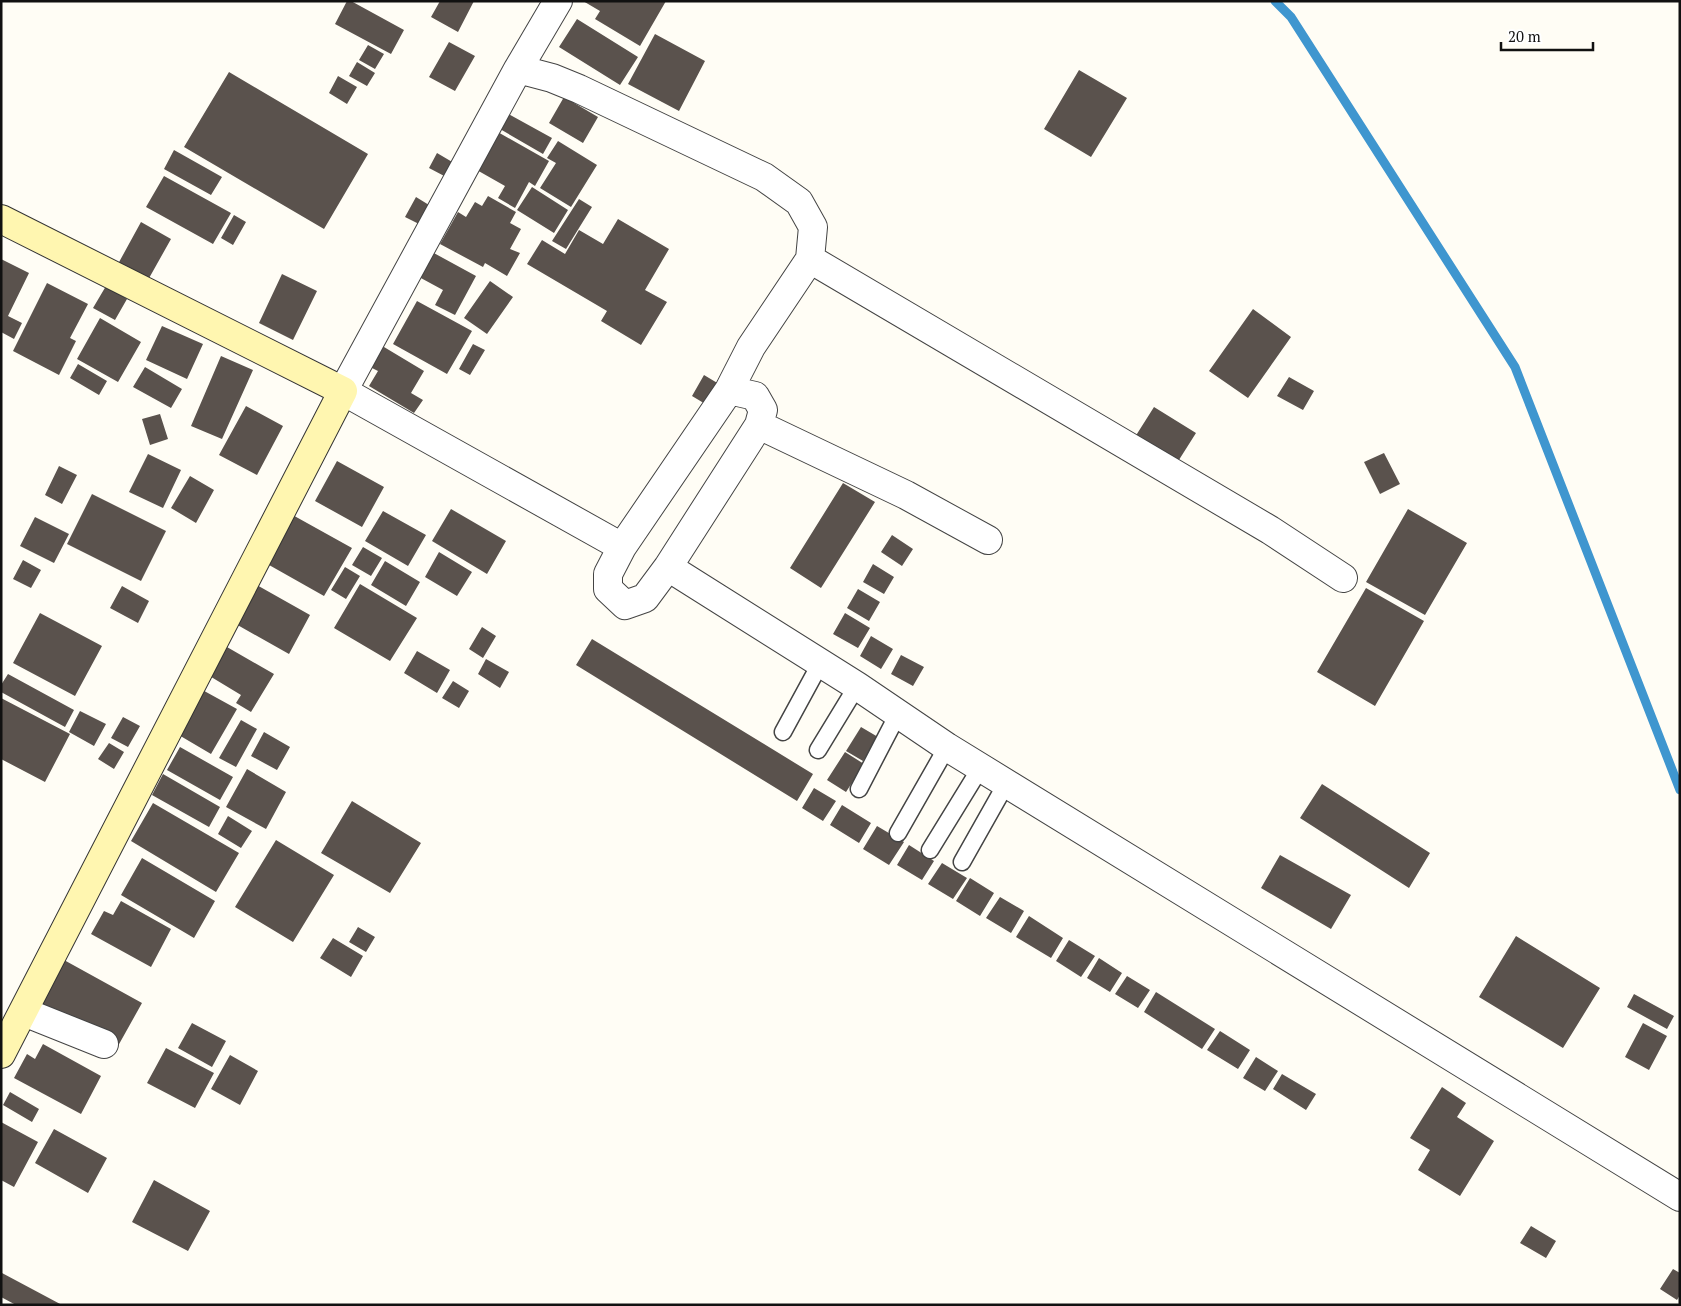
<svg xmlns="http://www.w3.org/2000/svg" width="1681" height="1306" font-family="'PT Serif',serif">
<style>
.lines{fill:none;stroke-linecap:round;stroke-linejoin:round}
.stream{stroke:#3f96cf;stroke-width:9}
.building{fill:#5a524d}
.lane-casing{stroke:#444;stroke-width:19}
.street-casing{stroke:#444;stroke-width:30}
.secondary-casing{stroke:#333;stroke-width:30}
.lane{stroke:#fff;stroke-width:16}
.street{stroke:#fff;stroke-width:28}
.secondary{stroke:#fff6b0;stroke-width:28}
</style>
<rect width="100%" height="100%" fill="#fffdf5"/>
<g class="lines">
<path class="stream" d="M1275,1L1291,17L1515,367L1680,790"/>
</g>
<path class="building" d="M347,1H351L404,30L391,54L335,24Z
M440,1H474L458,32L431,17Z
M583,1H666L640,46L595,19L600,11Z
M577,19L638,57L620,85L559,47Z
M655,34L705,61L679,111L628,84Z
M449,42L475,56L455,91L429,77Z
M368,45L384,54L375,69L359,60Z
M357,62L375,73L367,86L349,76Z
M1079,70L1127,98L1091,157L1044,129Z
M229,72L368,154L324,229L184,147Z
M338,76L357,87L347,104L329,93Z
M564,97L598,117L583,143L549,123Z
M501,110L552,138L543,154L493,125Z
M489,127L549,161L535,186L529,182L515,208L498,198L505,186L468,165Z
M558,141L597,165L571,207L540,188L556,163L547,158Z
M174,150L222,177L211,195L164,169Z
M437,153L459,166L448,178L429,168Z
M164,176L231,213L213,244L146,207Z
M532,187L568,210L554,233L517,210Z
M488,196L516,212L510,223L521,229L510,249L520,253L507,276L485,263L483,267L440,244L458,212L466,217L475,202L482,206Z
M416,197L429,205L419,224L405,217Z
M579,199L592,207L566,249L552,241Z
M234,215L246,222L233,245L221,238Z
M618,219L669,249L645,290L667,302L641,345L601,321L607,311L527,264L542,240L565,254L579,230L603,244Z
M141,222L171,239L148,280L118,264Z
M432,252L476,276L455,315L435,305L443,290L419,277Z
M1,259L29,273L8,316L22,323L14,339L1,332Z
M282,274L317,291L293,340L259,323Z
M490,281L513,297L487,334L464,318Z
M47,283L88,304L70,338L76,341L59,375L13,351Z
M106,286L127,299L115,320L93,308Z
M417,301L472,331L447,374L393,344Z
M1253,309L1291,337L1248,398L1209,371Z
M100,318L141,342L118,382L77,359Z
M162,326L203,344L187,379L146,360Z
M379,344L424,371L411,393L423,400L414,413L369,386L378,371L366,365Z
M473,344L485,350L470,375L459,369Z
M221,356L253,370L222,439L191,426Z
M78,364L107,381L99,395L70,378Z
M145,367L182,389L171,408L133,387Z
M704,375L719,384L707,405L692,396Z
M1289,377L1314,391L1303,410L1277,396Z
M246,406L283,426L257,475L219,455Z
M1154,407L1196,433L1177,463L1135,437Z
M160,414L168,439L150,445L142,419Z
M1384,453L1400,484L1380,494L1364,462Z
M148,454L181,470L163,508L129,492Z
M337,461L384,487L362,527L315,501Z
M59,466L77,475L62,504L45,495Z
M190,476L214,490L196,523L171,508Z
M843,483L875,502L821,588L790,568Z
M92,494L166,531L141,581L67,544Z
M451,509L506,541L487,574L432,541Z
M1408,509L1467,543L1425,615L1366,582Z
M383,511L426,535L408,566L365,541Z
M289,513L352,548L324,596L262,561Z
M35,517L69,534L54,563L20,546Z
M892,535L913,549L902,566L881,552Z
M363,547L382,558L371,576L352,565Z
M439,552L472,572L457,596L425,577Z
M23,560L41,570L31,588L13,579Z
M385,561L420,582L406,606L371,585Z
M873,564L894,577L884,594L863,582Z
M345,567L360,576L346,599L331,590Z
M255,584L310,615L289,654L234,623Z
M360,584L417,618L390,661L334,628Z
M122,586L149,601L138,623L110,608Z
M1366,588L1424,621L1375,706L1317,672Z
M858,589L880,602L869,621L847,608Z
M40,613L102,646L75,696L13,663Z
M845,613L870,628L858,648L833,634Z
M482,627L496,636L483,658L469,649Z
M871,636L893,649L881,669L860,656Z
M592,639L813,774L797,801L576,665Z
M220,643L274,674L251,712L236,703L241,695L203,672Z
M417,651L450,670L437,693L404,673Z
M901,655L924,667L913,686L891,674Z
M486,659L509,672L500,688L478,674Z
M8,674L74,710L65,727L1,692V685Z
M453,681L469,691L459,708L442,698Z
M197,687L237,709L211,754L172,731Z
M1,698L70,734L45,782L1,759Z
M80,711L106,724L94,746L69,732Z
M123,717L140,726L128,747L111,738Z
M241,720L257,729L236,767L219,758Z
M861,727L878,737L863,761L846,751Z
M264,732L290,747L277,770L251,756Z
M109,743L124,752L114,769L98,759Z
M180,747L233,777L220,800L167,770Z
M845,752L864,764L846,792L827,780Z
M247,769L286,792L266,829L226,807Z
M163,774L220,807L209,827L152,795Z
M1322,784L1430,853L1409,888L1300,818Z
M814,788L836,801L823,821L802,808Z
M352,801L421,843L390,893L321,853Z
M153,803L239,853L216,892L131,841Z
M842,805L871,823L859,843L830,825Z
M228,816L252,831L241,848L218,834Z
M877,826L904,842L889,865L863,849Z
M276,840L334,875L293,942L235,907Z
M909,845L934,861L922,880L897,865Z
M1280,855L1351,895L1331,929L1261,888Z
M142,858L215,901L194,938L121,895Z
M942,863L967,878L953,899L928,884Z
M970,878L994,893L980,916L956,901Z
M1000,897L1024,911L1011,933L986,918Z
M121,901L171,929L151,967L91,934L104,911L113,915Z
M1029,916L1063,938L1051,958L1016,937Z
M358,927L375,937L366,952L349,942Z
M1516,936L1600,988L1563,1048L1479,997Z
M333,938L363,956L351,977L320,958Z
M1069,940L1095,956L1081,977L1056,961Z
M1099,958L1122,973L1110,992L1087,978Z
M64,960L142,1003L118,1046L40,1004Z
M1127,976L1150,990L1138,1008L1115,994Z
M1156,992L1215,1029L1202,1049L1144,1012Z
M1634,994L1674,1016L1667,1029L1627,1007Z
M192,1023L226,1041L212,1067L178,1048Z
M1643,1023L1667,1036L1649,1070L1625,1057Z
M1220,1031L1250,1050L1238,1069L1207,1050Z
M43,1044L101,1076L81,1114L14,1078L27,1054L35,1059Z
M166,1048L214,1073L195,1108L147,1083Z
M230,1055L258,1071L240,1105L211,1089Z
M1256,1057L1278,1071L1265,1091L1243,1078Z
M1282,1074L1316,1094L1306,1110L1273,1089Z
M1442,1087L1466,1103L1457,1117L1494,1141L1460,1196L1418,1170L1430,1150L1410,1138Z
M10,1092L39,1109L32,1122L3,1105Z
M1,1122L38,1142L14,1187L1,1180Z
M54,1129L107,1158L88,1193L35,1163Z
M154,1180L210,1211L188,1251L132,1222Z
M1531,1226L1556,1241L1546,1258L1520,1243Z
M1673,1269L1680,1273V1295L1677,1300L1660,1289Z
M2,1273L62,1305H16L1,1297Z"/>
<g class="lines">
<g class="lane-casing">
<path id="lane" d="M783,732L820,664
M818,750L857,686
M859,789L898,714
M898,833L947,747
M930,850L981,767
M962,862L1006,784"/>
</g>
<g class="street-casing">
<path id="street" d="M558,1L518,69L343,391L622,547L608,574V589L625,605L645,598L668,567L857,686L947,747L1680,1197
M518,69L552,78L579,89L764,177L799,202L813,227L810,259L1270,530L1343,578
M759,425L906,495L988,540
M622,547L729,390L751,347L810,259
M668,567L759,425L763,410L755,396L729,390
M24,1012L104,1044"/>
</g>
<g class="secondary-casing">
<path id="secondary" d="M1,219L343,391L1,1054"/>
</g>
<use href="#lane" class="lane"/>
<use href="#street" class="street"/>
<use href="#secondary" class="secondary"/>
</g>
<rect width="1681" height="1306" fill="none" stroke="#111111" stroke-width="5"/>
<path d="M1501 42v8h92v-8" fill="none" stroke="#111111" stroke-width="2.5"/>
<text x="1508" y="42" font-size="15" fill="#111111" stroke="#ffffff" stroke-width="4" paint-order="stroke">20 m</text>
</svg>
